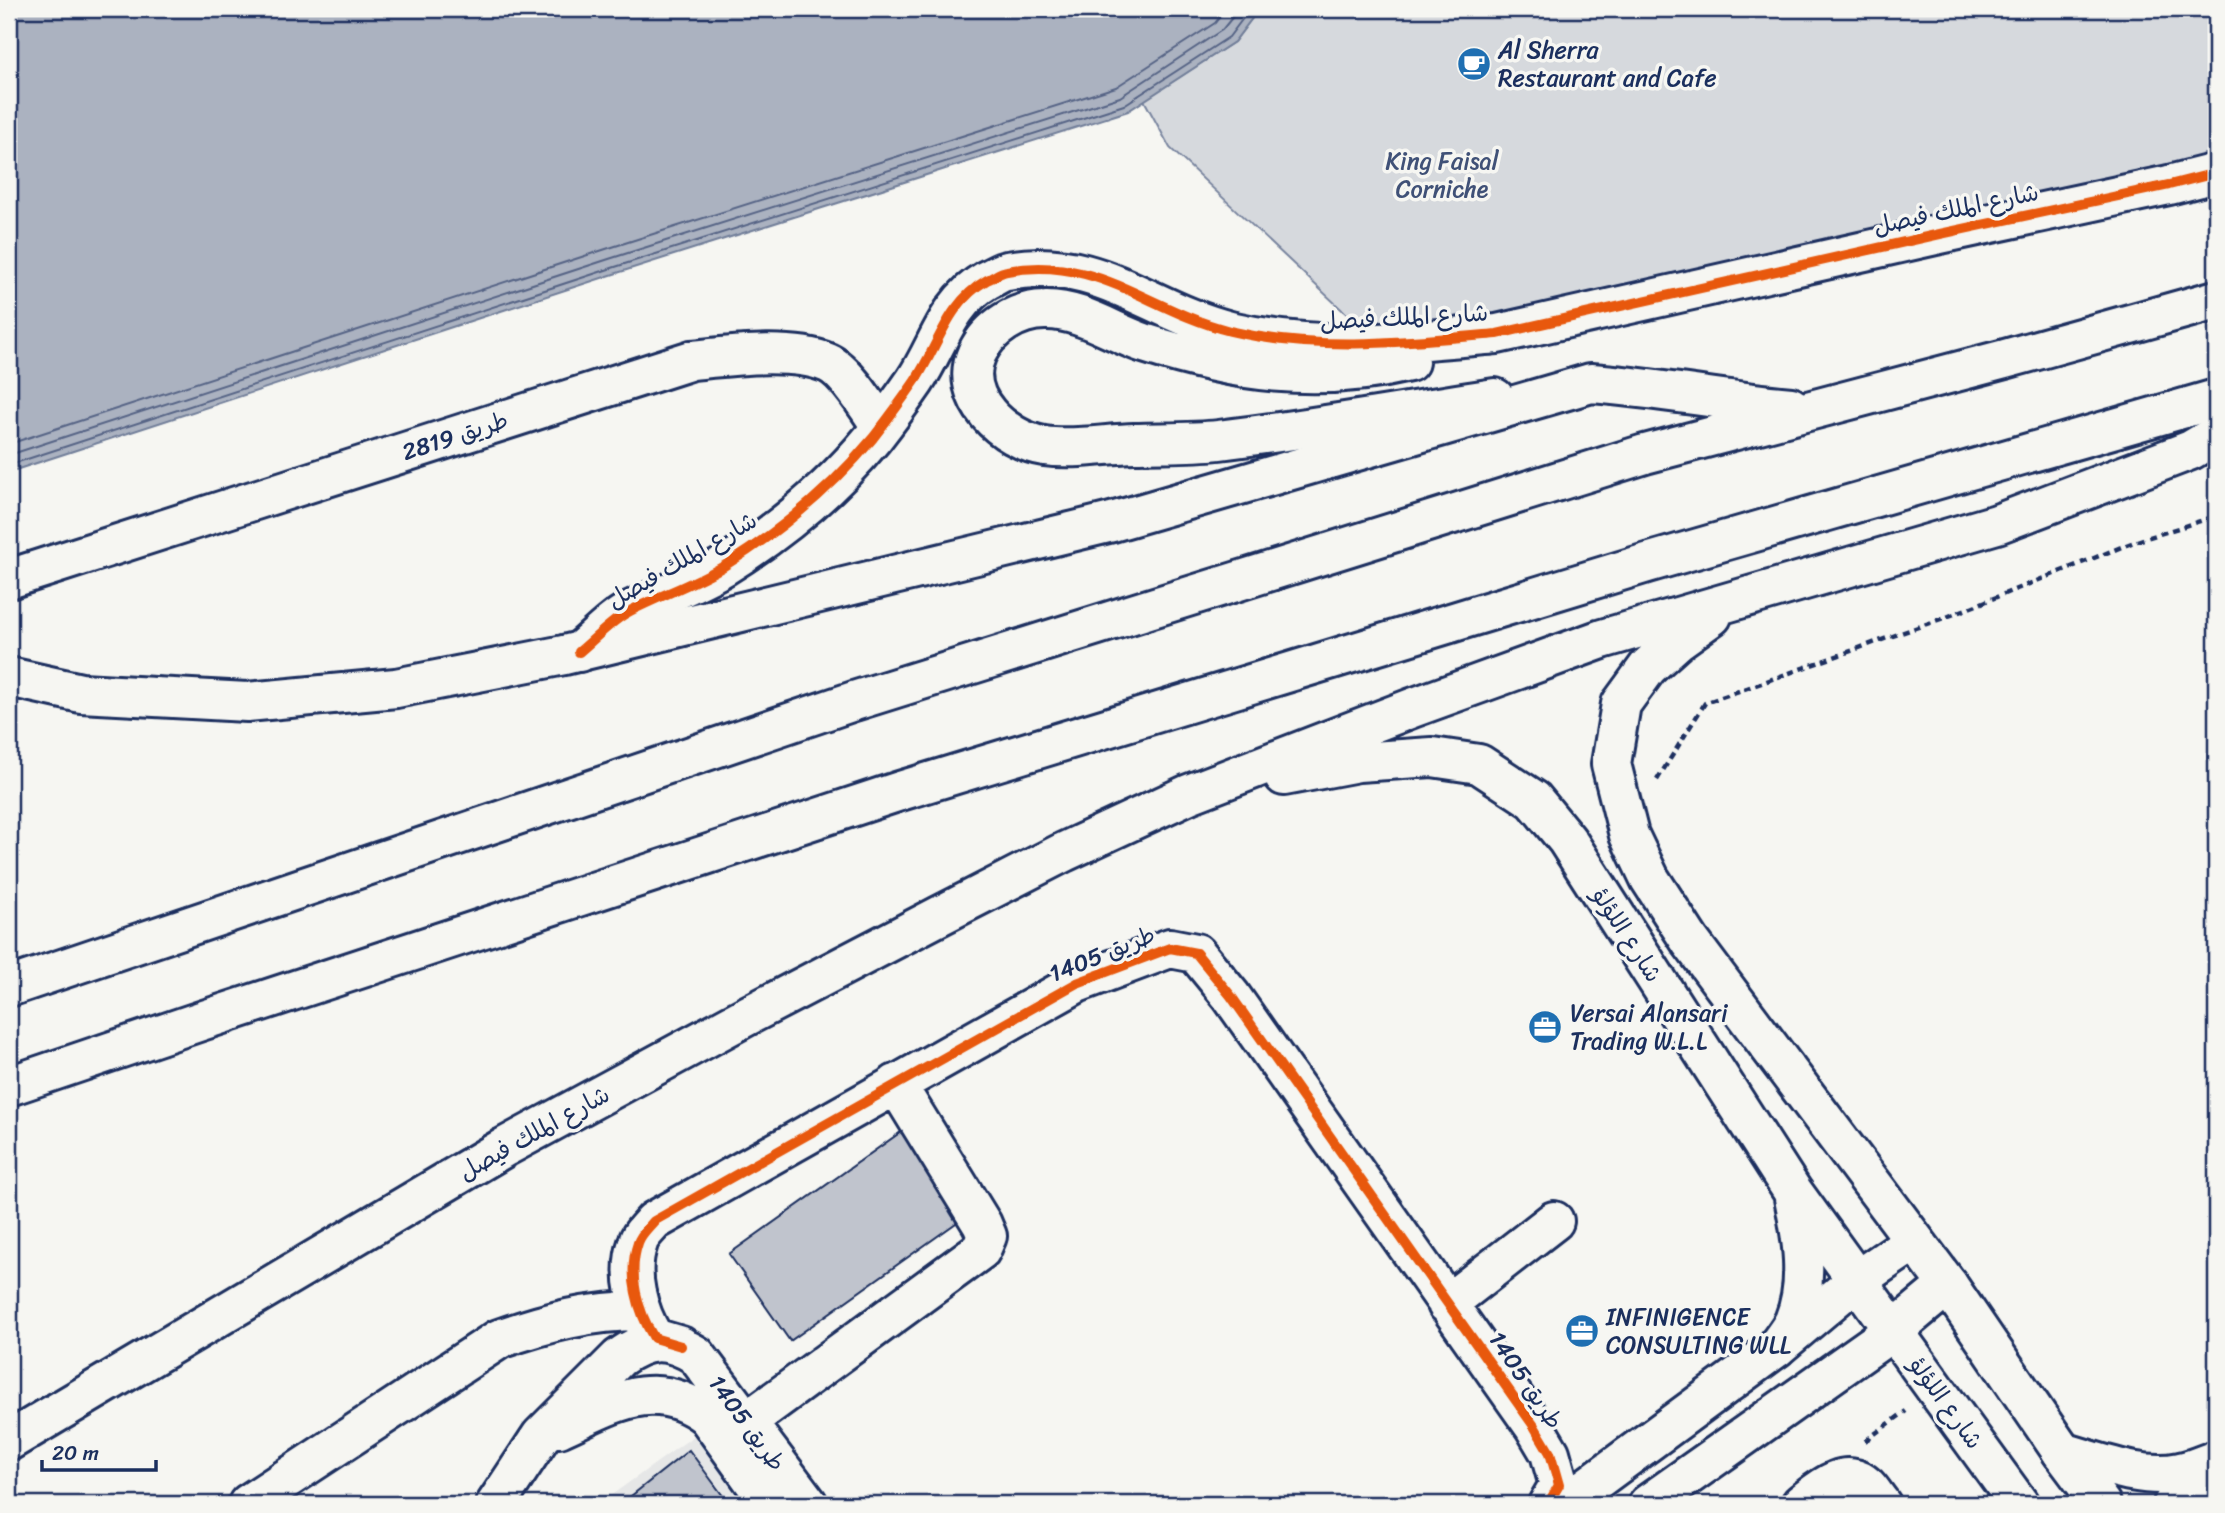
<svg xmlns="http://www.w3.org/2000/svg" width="2225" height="1513" font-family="Sriracha,'Playpen Sans Arabic',sans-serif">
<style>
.built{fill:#e6e7e7}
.green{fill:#d6d9dd;stroke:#78849e;stroke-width:2}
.water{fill:#abb2c0;stroke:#717e99;stroke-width:2}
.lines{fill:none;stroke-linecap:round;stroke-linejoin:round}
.shore{stroke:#556385;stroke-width:2}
.building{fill:#c0c4cd;stroke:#1b2f5e;stroke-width:2}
.minor-casing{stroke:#1b2f5e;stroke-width:44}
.major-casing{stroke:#1b2f5e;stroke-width:44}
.highway-casing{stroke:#1b2f5e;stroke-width:44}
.path{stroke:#1b2f5e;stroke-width:4.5;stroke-dasharray:7 5;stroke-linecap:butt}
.minor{stroke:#f6f6f2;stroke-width:38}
.major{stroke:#f6f6f2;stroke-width:38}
.highway{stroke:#f6f6f2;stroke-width:38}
.cycleway-casing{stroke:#f6f6f2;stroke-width:15}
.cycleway{stroke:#e8590c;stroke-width:10}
.labels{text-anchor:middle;stroke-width:7;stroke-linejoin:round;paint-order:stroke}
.poi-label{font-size:24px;fill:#1b2f5e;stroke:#f6f6f2;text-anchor:start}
.park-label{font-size:24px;fill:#405177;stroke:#f6f6f2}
.street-label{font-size:24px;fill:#1b2f5e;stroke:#f6f6f2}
</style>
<rect width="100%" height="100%" fill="#f6f6f2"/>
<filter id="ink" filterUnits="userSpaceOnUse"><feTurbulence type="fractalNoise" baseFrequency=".0143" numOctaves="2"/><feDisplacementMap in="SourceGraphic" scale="14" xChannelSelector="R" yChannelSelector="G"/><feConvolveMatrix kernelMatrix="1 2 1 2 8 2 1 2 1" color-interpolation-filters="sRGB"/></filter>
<g filter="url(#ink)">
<path class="built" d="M709,1425L765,1504H599Z"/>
<path class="green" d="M1259,9H2216V182L1390,355L1170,148L1144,100L1234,42Z"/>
<path class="water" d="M9,9H1259L1234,42L1128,111L614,274L9,472Z"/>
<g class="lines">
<path class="shore" d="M9,444L606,249L1116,87L1215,23L1226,9
M9,455L609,259L1120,97L1222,30L1239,9
M9,465L612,268L1124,105L1229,37L1250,9"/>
</g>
<path class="building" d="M901,1132L963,1218L790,1341L729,1254Z
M689,1450L729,1504H621Z"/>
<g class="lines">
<g class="minor-casing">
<path id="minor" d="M1409,362C1316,384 1234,372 1144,343C1112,332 1079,309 1045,310C1017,310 989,328 977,353C957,397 1004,440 1044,446C1073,450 1105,444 1134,443C1162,442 1191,443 1219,440C1311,429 1403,412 1495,398
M9,579L692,360C731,356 792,348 828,363C846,371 870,410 881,426
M579,652C595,639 612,620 630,611C661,595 694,584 724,566C780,531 831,489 873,438C887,420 902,400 915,381C939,345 947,303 987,280C994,277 1000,272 1007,271C1097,254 1149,311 1230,331C1319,352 1407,342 1497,334L1940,234L2169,185L2216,173
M1447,1304L1554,1221
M681,1346L654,1338C638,1312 627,1274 638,1243C640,1235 649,1227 654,1221L1077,983L1170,948L1196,953L1231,996L1534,1426L1550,1453L1559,1485L1548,1504
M746,1422L981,1250L987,1236L982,1224L896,1084
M559,1428C611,1405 654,1375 707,1416L770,1504
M2062,1452C2099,1462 2141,1480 2180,1472C2192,1470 2204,1464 2216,1460
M248,1504L499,1339C548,1322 590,1311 641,1311
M496,1504L541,1436L619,1358C646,1338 667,1337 696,1355L808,1504
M1564,1504L1776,1348L1857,1280L1914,1241
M1648,1504L1894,1330L1948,1285
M1801,1504C1818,1491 1845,1465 1867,1486C1872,1491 1876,1498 1881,1504
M2173,1504L2216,1474"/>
</g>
<g class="major-casing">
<path id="major" d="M1712,616L1677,641L1648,667L1621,704L1611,764L1629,835L1650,879L1690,941L1948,1285L2062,1452L2101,1504
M1284,776L1358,762L1432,757L1479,764L1534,800L1567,840L1793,1192L2019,1504
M1776,1348C1782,1339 1790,1330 1794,1321C1810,1282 1802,1238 1794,1198
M9,1441L505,1147L745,1017L939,916L1064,852L1189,794L1412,708L1602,639L1997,524L2191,450L2216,435"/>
</g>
<g class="highway-casing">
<path id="highway" d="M9,677L81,693L247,702L396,688L564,655L1112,522L1591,383C1658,388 1724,401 1791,407
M9,987L854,701L1645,454L2005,359L2216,300
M9,1086L201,1021L900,791L1647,563L2216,399"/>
</g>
<path class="path" d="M1657,780L1705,703L1949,616L2134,542L2216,516
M1865,1441L1906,1411"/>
<use href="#minor" class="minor"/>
<use href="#major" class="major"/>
<use href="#highway" class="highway"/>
<g class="cycleway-casing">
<path id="cycleway" d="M579,652C595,639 612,620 630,611C661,595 694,584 724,566C780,531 831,489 873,438C887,420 902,400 915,381C939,345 947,303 987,280C994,277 1000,272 1007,271C1097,254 1149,311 1230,331C1319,352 1407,342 1497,334L1940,234L2169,185L2216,173
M681,1346L654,1338C638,1312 627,1274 638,1243C640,1235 649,1227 654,1221L1077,983L1170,948L1196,953L1231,996L1534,1426L1550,1453L1559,1485L1548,1504"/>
</g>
<use href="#cycleway" class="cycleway"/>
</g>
</g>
<defs>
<g id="cafe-disc" transform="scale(1.75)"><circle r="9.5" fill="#1f6fb2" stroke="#f6f6f2"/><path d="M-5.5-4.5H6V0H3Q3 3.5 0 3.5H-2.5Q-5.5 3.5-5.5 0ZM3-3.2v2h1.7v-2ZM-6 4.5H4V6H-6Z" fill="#fff"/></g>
<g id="office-disc" transform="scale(1.75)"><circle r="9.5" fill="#1f6fb2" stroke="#f6f6f2"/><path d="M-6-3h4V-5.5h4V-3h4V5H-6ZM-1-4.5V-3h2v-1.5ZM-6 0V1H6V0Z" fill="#fff"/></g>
</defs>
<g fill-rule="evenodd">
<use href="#cafe-disc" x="1474" y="64"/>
<use href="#office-disc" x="1545" y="1027"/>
<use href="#office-disc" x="1582" y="1331"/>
</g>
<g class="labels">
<g class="poi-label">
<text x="1498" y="58">Al Sherra<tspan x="1498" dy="28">Restaurant and Cafe</tspan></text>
<text x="1570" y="1021">Versai Alansari<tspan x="1570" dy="28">Trading W.L.L</tspan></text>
<text x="1606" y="1325">INFINIGENCE<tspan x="1606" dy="28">CONSULTING WLL</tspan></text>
</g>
<g class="park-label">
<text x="1442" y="169">King Faisal<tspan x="1442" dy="28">Corniche</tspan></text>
</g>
<g class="street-label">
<text transform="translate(1956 209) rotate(-12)" y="8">شارع الملك فيصل</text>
<text transform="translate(1404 317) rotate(-3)" y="8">شارع الملك فيصل</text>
<text transform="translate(455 436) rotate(-18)" y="8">طريق 2819</text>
<text transform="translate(682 560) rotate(-30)" y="8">شارع الملك فيصل</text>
<text transform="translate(1627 935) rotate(57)" y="8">شارع اللؤلؤ</text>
<text transform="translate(1102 954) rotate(-22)" y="8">طريق 1405</text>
<text transform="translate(534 1133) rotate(-29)" y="8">شارع الملك فيصل</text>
<text transform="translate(1526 1380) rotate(56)" y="8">طريق 1405</text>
<text transform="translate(1946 1403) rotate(54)" y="8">شارع اللؤلؤ</text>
<text transform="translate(747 1423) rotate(54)" y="8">طريق 1405</text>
</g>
</g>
<rect width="2225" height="1513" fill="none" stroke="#f6f6f2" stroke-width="35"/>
<rect x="18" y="18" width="2190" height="1478" fill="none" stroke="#1b2f5e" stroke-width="2.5" filter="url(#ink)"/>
<path d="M42 1460v10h114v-10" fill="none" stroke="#1b2f5e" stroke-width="3.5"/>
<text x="52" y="1460" font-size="21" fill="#1b2f5e" stroke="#f6f6f2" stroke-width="5" paint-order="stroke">20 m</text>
</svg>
